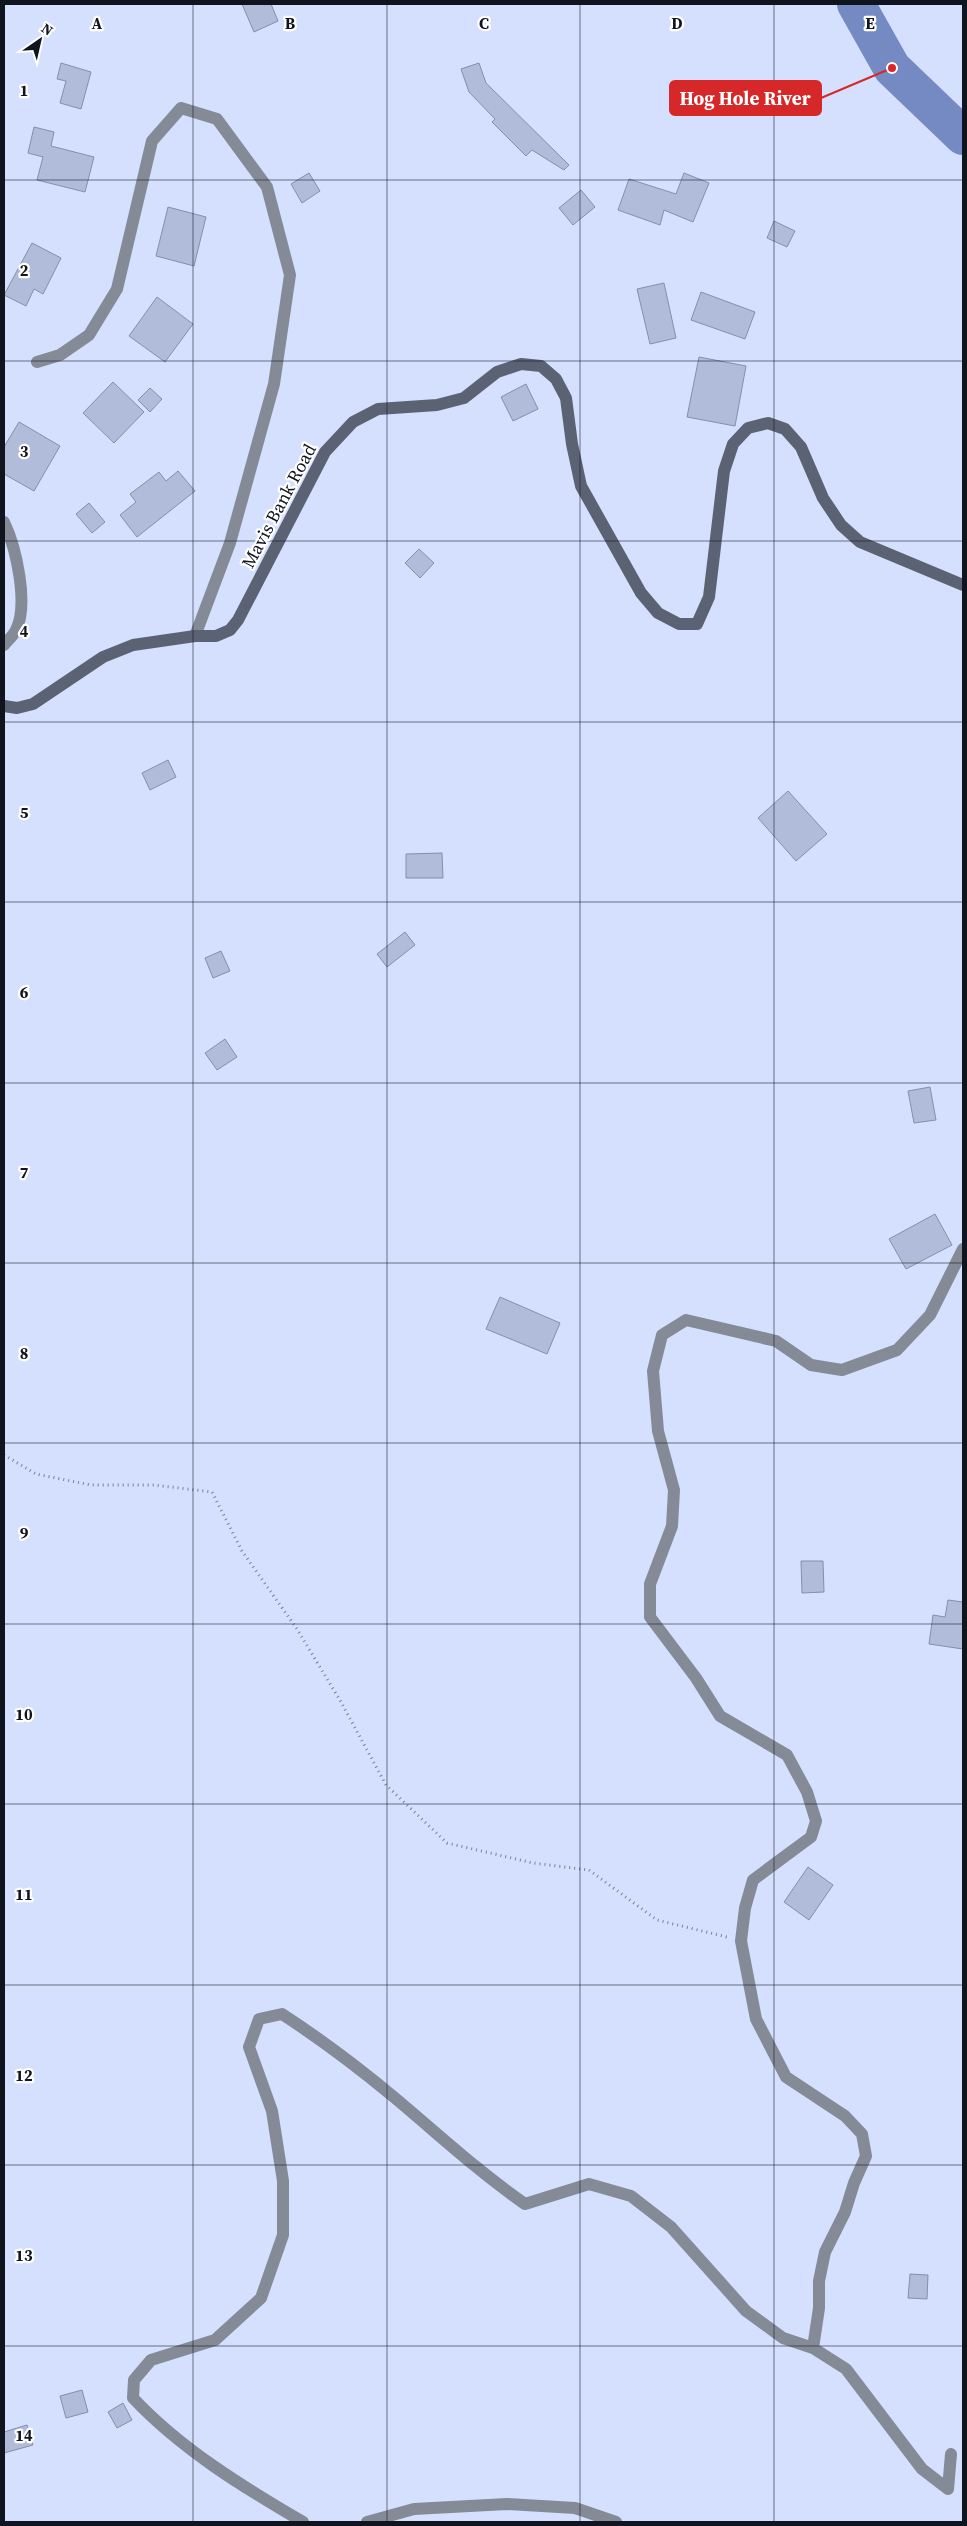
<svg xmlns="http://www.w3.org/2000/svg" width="967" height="2526" font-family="'Source Serif 4',serif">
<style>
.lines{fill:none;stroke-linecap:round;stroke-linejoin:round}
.river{stroke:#758ac2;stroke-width:38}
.building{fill:#b1bcda;stroke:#848faa}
.path{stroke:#798297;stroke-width:3;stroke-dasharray:1 4;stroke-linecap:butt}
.street{stroke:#858a97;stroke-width:12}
.secondary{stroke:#5b6273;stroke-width:12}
.grid{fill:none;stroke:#10141f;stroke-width:1;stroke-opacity:0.55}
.labels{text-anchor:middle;stroke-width:4.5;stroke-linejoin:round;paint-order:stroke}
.street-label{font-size:18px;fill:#10141f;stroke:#fff}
.grid-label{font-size:16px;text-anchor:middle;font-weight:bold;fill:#10141f;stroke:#fff;stroke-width:4.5;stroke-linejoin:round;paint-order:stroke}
.leader{fill:none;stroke:#d62828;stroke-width:2}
.callout-dot{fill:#d62828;stroke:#fff;stroke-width:2}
.callout{fill:#d62828;stroke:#d62828;stroke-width:2}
.callout-label{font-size:19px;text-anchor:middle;font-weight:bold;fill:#fff}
</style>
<rect width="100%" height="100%" fill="#d4e0fe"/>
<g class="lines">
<path class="river" d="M856,4L892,68L963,136"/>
</g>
<path class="building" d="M242,4H271L278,21L254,32Z
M61,63L91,72L81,109L60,103L66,81L57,79Z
M479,63L486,83L569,165L564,170L532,150L526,156L492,122L495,119L469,92L461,69Z
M34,127L54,132L51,146L94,157L85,192L37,180L43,157L28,153Z
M309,173L320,191L302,203L291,184Z
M684,173L709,183L693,222L664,210L660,225L618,210L629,179L676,194Z
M581,190L595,207L573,225L559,208Z
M168,207L206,217L194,266L156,256Z
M774,221L795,231L787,247L767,238Z
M32,243L61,258L43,294L34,289L26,306L4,295Z
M664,283L676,338L650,344L637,289Z
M701,292L755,312L745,339L691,320Z
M157,297L193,324L165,362L129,336Z
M699,357L746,366L735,426L687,417Z
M113,382L144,412L114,443L83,413Z
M526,384L538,409L513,421L501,397Z
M150,388L162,399L150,412L138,400Z
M19,422L60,446L34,491L4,474V447Z
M178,471L195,491L137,537L120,515L136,502L130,494L159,472L166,481Z
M89,503L105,522L92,533L76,514Z
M419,549L434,563L420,578L405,563Z
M168,760L176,777L150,790L142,773Z
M788,791L827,834L796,861L758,818Z
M442,853L443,878H406V854Z
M405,932L415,945L387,967L377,954Z
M221,951L230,971L213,978L205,958Z
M225,1039L237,1057L217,1070L205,1053Z
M930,1087L936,1120L914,1123L908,1091Z
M935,1214L952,1245L906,1269L889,1239Z
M500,1297L560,1323L547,1354L486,1329Z
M801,1561H823L824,1592L802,1593Z
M948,1600L963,1602V1649L929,1644L933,1615L945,1617Z
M808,1867L833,1885L809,1920L784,1902Z
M910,2274L928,2275L927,2299L908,2298Z
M82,2390L88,2412L66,2418L60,2396Z
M123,2403L132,2420L117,2428L108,2412Z
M27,2425L33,2445L4,2453V2432Z"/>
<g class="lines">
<path class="path" d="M4,1455L36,1474L91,1485H154L212,1492L242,1551L297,1629L341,1702L386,1785L447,1843L533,1863L589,1870L657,1920L727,1937"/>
<path class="street" d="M37,362L60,355L89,335L117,289L152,141L181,108L217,119L267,187L290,275L274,384L230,543L195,636
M4,522C16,547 29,604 16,630C14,635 8,640 4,645
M813,2348L846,2369L922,2469L948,2489L951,2454
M303,2522C243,2487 181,2449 133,2398L134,2380L151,2360L215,2340L261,2298L283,2235V2181L272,2111L249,2047L259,2019L282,2014C322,2040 359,2068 395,2098C438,2134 479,2172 525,2204L589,2184L631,2196L671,2227L746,2311L783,2338L813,2348L819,2308V2281L825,2252L845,2212L854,2183L866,2156L862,2134L845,2116L786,2077L756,2019L741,1941L745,1908L753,1880L811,1837L816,1821L807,1792L787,1755L720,1716L696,1678L650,1617V1584L672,1526L674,1490L658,1431L653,1371L662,1335L686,1320L776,1341L811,1365L842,1370L897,1350L930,1315L963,1249
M367,2522L414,2509L507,2504L575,2508L616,2522"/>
<path class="secondary" d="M4,706L17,708L33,704L103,657L133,645L195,636H216L230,630L238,620L325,452L353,422L378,409L437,405L464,398L497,372L521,364L541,366L556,379L566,398L572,444L581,486L641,593L658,613L679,624H697L709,597L724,471L733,444L748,428L768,423L785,429L801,447L823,498L841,525L860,542L963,585"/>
</g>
<path class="grid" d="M193,4V2522M387,4V2522M580,4V2522M774,4V2522M4,180H963M4,361H963M4,541H963M4,722H963M4,902H963M4,1083H963M4,1263H963M4,1443H963M4,1624H963M4,1804H963M4,1985H963M4,2165H963M4,2346H963"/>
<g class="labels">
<g class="street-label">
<text transform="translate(279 506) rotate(-62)" y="6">Mavis Bank Road</text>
</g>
</g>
<g class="grid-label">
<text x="97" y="29">A</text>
<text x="290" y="29">B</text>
<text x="484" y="29">C</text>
<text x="677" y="29">D</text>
<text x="870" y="29">E</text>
<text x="24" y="96">1</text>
<text x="24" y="276">2</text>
<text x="24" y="457">3</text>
<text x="24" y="637">4</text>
<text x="24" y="818">5</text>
<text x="24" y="998">6</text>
<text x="24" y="1178">7</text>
<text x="24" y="1359">8</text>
<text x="24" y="1539">9</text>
<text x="24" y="1720">10</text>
<text x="24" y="1900">11</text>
<text x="24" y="2081">12</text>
<text x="24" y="2261">13</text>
<text x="24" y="2441">14</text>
</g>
<path class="leader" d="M892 68L821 98"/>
<circle class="callout-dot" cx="892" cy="68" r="5"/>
<rect class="callout" x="670" y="81" width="151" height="34" rx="5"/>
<g class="callout-label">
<text x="745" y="105">Hog Hole River</text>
</g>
<rect width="967" height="2526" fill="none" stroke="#10141f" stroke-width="10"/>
<g transform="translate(40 40) rotate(34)" stroke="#ffffff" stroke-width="4" paint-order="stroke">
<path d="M0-4L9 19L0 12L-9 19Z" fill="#10141f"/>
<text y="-8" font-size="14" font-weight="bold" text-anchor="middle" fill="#10141f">N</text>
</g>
</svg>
